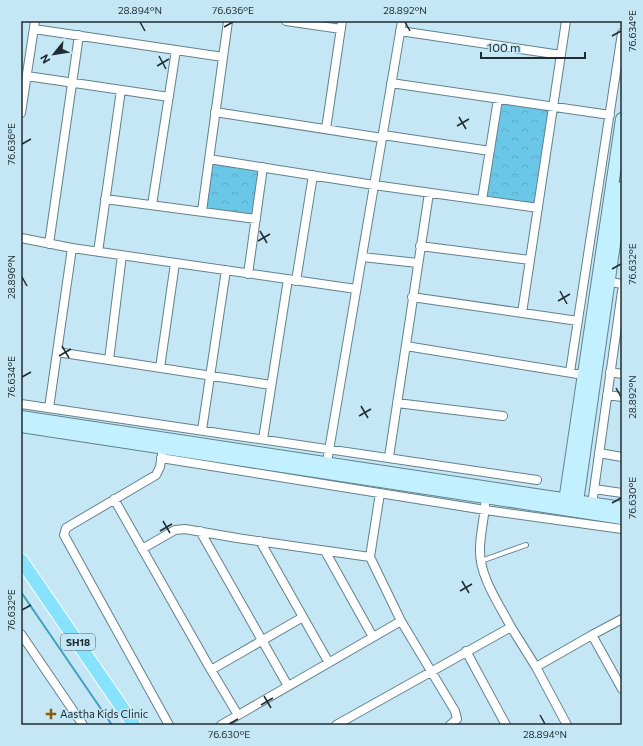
<svg xmlns="http://www.w3.org/2000/svg" width="643" height="746" font-family="Commissioner,sans-serif">
<style>
.forest{fill:url(#forest-crowns)}
.lines{fill:none;stroke-linecap:round;stroke-linejoin:round}
.stream{stroke:#3ca2c2;stroke-width:2}
.lane-casing{stroke:#62818d;stroke-width:6}
.street-casing{stroke:#62818d;stroke-width:10}
.secondary-casing{stroke:#62818d;stroke-width:14}
.primary-casing{stroke:#fff;stroke-width:15}
.lane{stroke:#fff;stroke-width:4}
.street{stroke:#fff;stroke-width:8}
.secondary{stroke:#c2f0fe;stroke-width:12}
.primary{stroke:#86e2fd;stroke-width:13}
.ticks{fill:none;stroke:#1e2b30;stroke-width:1.5}
.poi-dot{fill:#8d5d06;stroke:#c5e7f5;stroke-width:1.5}
.labels{text-anchor:middle;stroke-width:3;stroke-linejoin:round;paint-order:stroke}
.shield{fill:#c5e7f5;stroke:#50636b;stroke-width:1}
.shield-label{font-size:10px;font-weight:bold;fill:#1e2b30}
.poi-label{font-size:11px;fill:#1e2b30;stroke:#c5e7f5;text-anchor:start}
.neatline{fill:none;stroke:#1e2b30;stroke-width:1.5}
.ticks-label{font-size:10px;text-anchor:middle;fill:#1e2b30}
</style>
<defs>
<pattern id="forest-crowns" width="20" height="18" patternUnits="userSpaceOnUse"><rect width="20" height="18" fill="#6bc7e7"/><path d="M2 6a3 3 0 1 1 6 0M12 15a3 3 0 1 1 6 0" fill="none" stroke="#5cabc6"/></pattern>
</defs>
<rect width="100%" height="100%" fill="#c5e7f5"/>
<path class="forest" d="M501,103L548,110L534,204L487,196Z
M211,164L258,170L253,214L206,208Z"/>
<g class="lines">
<path class="stream" d="M21,592L112,725"/>
<g class="lane-casing">
<path id="lane" d="M481,561L526,545"/>
</g>
<g class="street-casing">
<path id="street" d="M286,21L341,29
M34,29L223,57
M400,31L561,55
M27,76L169,97
M391,83L610,115
M215,112L382,138
M21,113L35,21
M326,129L342,21
M383,135L490,151
M209,159L374,185L538,208
M105,199L256,219
M482,200L498,99
M152,205L176,50
M202,211L228,21
M21,238L72,248L356,289
M49,244L79,35
M420,246L530,260
M98,252L121,90
M362,257L418,263
M248,274L263,167
M296,281L313,175
M605,281L622,284
M412,297L578,321
M522,313L566,21
M406,346L584,375
M57,352L271,385
M109,360L122,255
M160,368L175,263
M570,372L622,33
M610,372L622,374
M607,395L622,397
M397,403L503,416
M21,404L537,480
M49,408L72,248
M202,430L226,270
M263,439L288,279
M599,453L622,457
M162,454L160,467L156,475L66,528L64,535L169,725
M389,457L429,193
M161,458L485,510L622,529
M326,468L402,21
M594,489L622,493
M380,493L370,557L401,621L455,711L457,719L450,725
M114,499L211,670L238,715
M592,504L622,291
M200,531L288,686
M260,541L329,663
M142,549L175,530L185,529L237,538L370,557
M325,551L373,637
M622,619L592,635L622,689
M511,627L536,667L592,635
M21,634L83,725
M466,651L506,725
M536,667L567,725
M211,670L303,617
M221,725L401,621
M336,725L511,627C499,604 479,576 480,549C480,535 484,520 485,505"/>
</g>
<g class="secondary-casing">
<path id="secondary" d="M21,417L622,508
M21,426L622,518
M564,508L622,119
M576,509L622,188"/>
</g>
<g class="primary-casing">
<path id="primary" d="M21,560L134,725"/>
</g>
<use href="#lane" class="lane"/>
<use href="#street" class="street"/>
<use href="#secondary" class="secondary"/>
<use href="#primary" class="primary"/>
</g>
<path class="ticks" d="M140,22L145,31M405,22L410,31M224,27L233,22M612,36L621,31M159,56L166,69M157,66L169,59M459,117L466,129M457,126L469,119M22,144L31,139M260,231L267,243M258,241L270,234M612,269L621,264M22,277L27,286M560,291L567,304M558,301L570,294M62,346L69,358M59,356L71,349M22,377L31,372M616,388L621,397M361,406L368,418M359,416L371,409M612,503L621,498M163,521L170,533M160,531L172,524M462,581L469,593M460,591L472,584M22,610L31,605M264,696L271,708M261,705L273,698M540,715L545,724M229,724L238,719"/>
<path class="poi-dot" d="M49 708h4v4h4v4h-4v4h-4v-4h-4v-4h4z"/>
<g class="labels">
<rect class="shield" x="61" y="634" width="34" height="16" rx="3"/>
<g class="shield-label">
<text x="78" y="646">SH18</text>
</g>
<g class="poi-label">
<text x="60" y="718">Aastha Kids Clinic</text>
</g>
</g>
<rect width="643" height="746" fill="none" stroke="#c5e7f5" stroke-width="44"/>
<g transform="translate(54 54) rotate(240)" stroke="#c5e7f5" stroke-width="3" paint-order="stroke">
<path d="M0-3L7 15L0 10L-7 15Z" fill="#1e2b30"/>
<text y="-6" font-size="11" font-weight="bold" text-anchor="middle" fill="#1e2b30">N</text>
</g>
<path d="M481 52v6h104v-6" fill="none" stroke="#1e2b30" stroke-width="2"/>
<text x="487" y="52" font-size="12" fill="#1e2b30" stroke="#c5e7f5" stroke-width="3" paint-order="stroke">100 m</text>
<rect x="22" y="22" width="599" height="702" class="neatline"/>
<g class="ticks-label">
<text x="140" y="14">28.894°N</text>
<text x="233" y="14">76.636°E</text>
<text x="405" y="14">28.892°N</text>
<text transform="translate(632 31) rotate(-90)" y="4">76.634°E</text>
<text transform="translate(11 144) rotate(-90)" y="4">76.636°E</text>
<text transform="translate(632 264) rotate(-90)" y="4">76.632°E</text>
<text transform="translate(11 277) rotate(-90)" y="4">28.896°N</text>
<text transform="translate(11 377) rotate(-90)" y="4">76.634°E</text>
<text transform="translate(632 397) rotate(-90)" y="4">28.892°N</text>
<text transform="translate(632 498) rotate(-90)" y="4">76.630°E</text>
<text transform="translate(11 610) rotate(-90)" y="4">76.632°E</text>
<text x="229" y="738">76.630°E</text>
<text x="545" y="738">28.894°N</text>
</g>
</svg>
